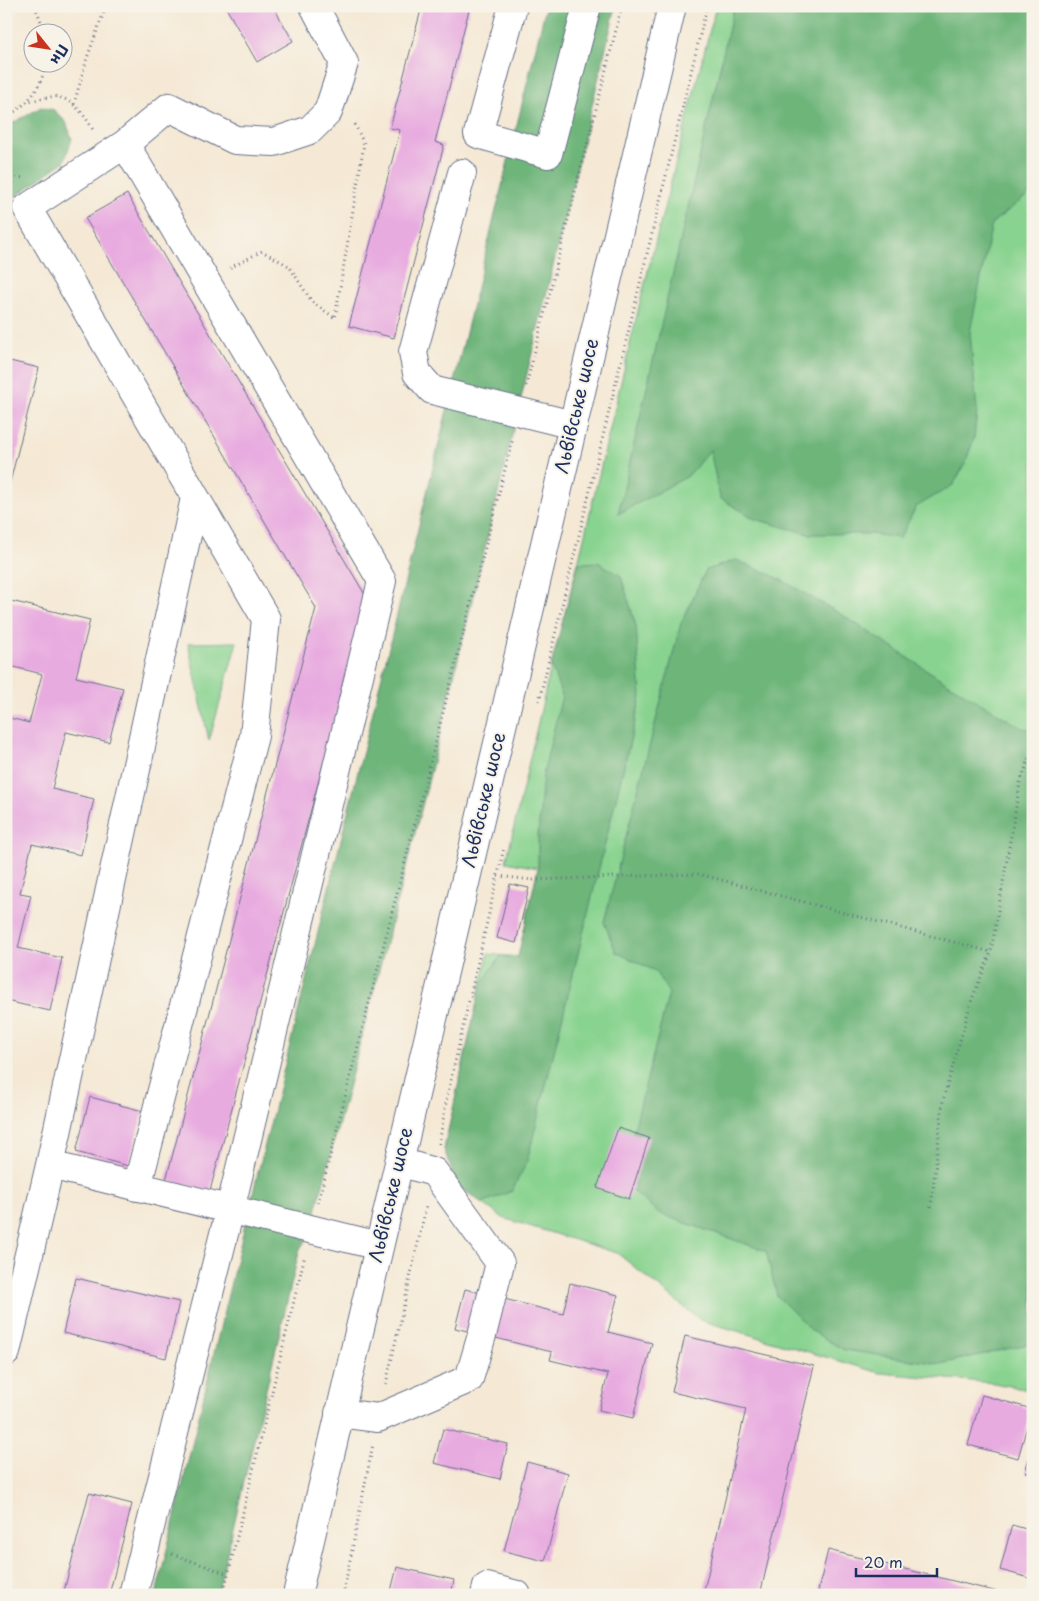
<svg xmlns="http://www.w3.org/2000/svg" width="1039" height="1601" font-family="'Playpen Sans',sans-serif">
<style>
.green{fill:#88d38f;stroke:#528176}
.forest{fill:#6eb57a;stroke:#44726c}
.building{fill:#e8abe0}
.lines{fill:none;stroke-linecap:round;stroke-linejoin:round}
.minor-casing{stroke:#677088;stroke-width:30}
.major-casing{stroke:#677088;stroke-width:30}
.path{stroke:#677088;stroke-width:3;stroke-dasharray:1 4;stroke-linecap:butt}
.minor{stroke:#fff;stroke-width:28}
.major{stroke:#fff;stroke-width:28}
.labels{text-anchor:middle;stroke-width:4;stroke-linejoin:round;paint-order:stroke}
.street-label{font-size:18px;fill:#1b2f5e;stroke:#f7f3e8}
</style>
<rect width="100%" height="100%" fill="#f7f3e8"/>
<filter id="ink" filterUnits="userSpaceOnUse"><feTurbulence type="fractalNoise" baseFrequency=".02" numOctaves="2"/><feDisplacementMap in="SourceGraphic" scale="10" xChannelSelector="R" yChannelSelector="G"/><feConvolveMatrix kernelMatrix="1 2 1 2 8 2 1 2 1" color-interpolation-filters="sRGB"/></filter>
<filter id="wash" filterUnits="userSpaceOnUse"><feTurbulence type="fractalNoise" baseFrequency=".0096" numOctaves="4" result="noise"/><feDisplacementMap in="SourceGraphic" scale="20" xChannelSelector="R" yChannelSelector="G"/><feGaussianBlur stdDeviation="1.12" result="paint"/><feColorMatrix in="noise" values="0 0 0 0 0 0 0 0 0 0 0 0 0 0 0 0 0 1.4 0 .05"/><feComposite in="paint" operator="in"/></filter>
<g filter="url(#wash)">
<rect width="100%" height="100%" fill="#f5e9d5"/>
<path class="green" d="M716,6H1033V1391L994,1383L880,1373L700,1320L617,1253L503,1218L457,1185L444,1149L488,954L518,957L538,868L506,862L551,666L578,563L640,302Z
M237,642L209,741L188,643Z"/>
<path class="forest" d="M546,6H616L426,791L311,1230L299,1252L217,1595H156L239,1249L393,631Z
M734,6H1033V191L992,223L970,332L977,411L974,438L965,464L953,485L916,507L900,538L870,534H808L755,519L720,498L710,450L688,476L618,514Z
M41,107L54,110L66,122L72,139L64,162L6,203V127Z
M736,560L778,578L844,616L944,681L1022,728L1033,730V1343L940,1364L844,1350L812,1331L777,1296L766,1251L660,1214L630,1189L621,1180L669,993L655,971L616,952L604,922L681,623L706,570Z
M598,562L621,576L636,626L641,697L527,1162L512,1191L482,1203L457,1185L444,1149L481,984L501,956L518,957L538,868V836L543,774L562,696L551,666L578,563Z"/>
<g id="blocks">
<path class="building" d="M225,6H273L293,41L257,62Z
M422,6H470L435,142L444,145L394,338L349,326L400,130L390,128Z
M127,194L367,598L210,1191L166,1180L316,608L85,218Z
M6,360L39,368L7,494H6Z
M11,601L90,620L76,677L123,688L109,742L66,732L52,789L94,799L81,855L32,844L20,893L31,895L18,948L62,958L50,1011L6,1001V717L29,723L42,674L6,665V619Z
M510,884L529,888L516,943L497,938Z
M90,1097L143,1111L128,1166L76,1152Z
M618,1128L649,1138L629,1199L597,1188Z
M76,1278L179,1302L166,1358L63,1333Z
M570,1283L618,1295L608,1332L652,1343L633,1418L599,1410L608,1374L550,1360L552,1352L455,1328L465,1289L563,1314Z
M685,1336L814,1366L760,1595H703L746,1409L672,1392Z
M982,1395L1032,1409L1018,1458L968,1445Z
M443,1429L508,1444L500,1479L434,1463Z
M1032,1447H1033V1474L1025,1472Z
M527,1462L568,1473L545,1561L504,1551Z
M89,1493L132,1504L109,1595H63Z
M1012,1525L1033,1531V1579L1000,1570Z
M828,1550L1006,1594V1595H832L818,1591Z
M397,1567L454,1580L451,1595H390Z"/>
</g>
</g>
<g filter="url(#ink)">
<use href="#blocks" fill-opacity="0" stroke="#677088" stroke-width="1"/>
<g class="lines">
<g class="minor-casing">
<path id="minor" d="M513,6L478,134L548,154L587,6
M125,144L169,107L235,140L274,142L310,130L328,112L344,63L314,6
M462,173L413,352L417,373L432,390L573,425
M50,1165L379,1246
M6,1352L50,1165L195,498
M339,1413L378,1418L469,1379L482,1335L500,1263L434,1172L399,1162
M133,1595L230,1210L382,581L125,144L27,208L266,619L254,736L137,1187
M485,1595L487,1587L517,1595"/>
</g>
<g class="major-casing">
<path id="major" d="M297,1595L672,6"/>
</g>
<path class="path" d="M35,6L45,32
M26,102C34,101 51,95 58,97C73,99 88,119 94,132
M74,104L87,58L106,6
M6,117C30,103 40,89 47,62
M6,175L23,178
M230,268L262,251L289,266L312,302L335,318L364,144L354,122
M526,386L622,6
M539,701L707,6
M498,876L532,880L699,874L991,952
M439,1144L447,1097L504,848
M318,1203L513,438
M931,1207L943,1100L972,999L991,952L1020,783L1033,749
M386,1384L426,1207
M172,1554L228,1574
M223,1595L305,1255
M343,1595L373,1444"/>
<use href="#minor" class="minor"/>
<use href="#major" class="major"/>
</g>
</g>
<g class="labels">
<g class="street-label">
<text transform="translate(577 406) rotate(-77)" y="6">Львівське шосе</text>
<text transform="translate(484 800) rotate(-77)" y="6">Львівське шосе</text>
<text transform="translate(391 1195) rotate(-77)" y="6">Львівське шосе</text>
</g>
</g>
<rect width="1039" height="1601" fill="none" stroke="#f7f3e8" stroke-width="25"/>
<g transform="translate(48 48) rotate(120)"><circle r="24" fill="#f7f3e8" stroke="#9fa5b1"/>
<path d="M0-4L9 19L0 12L-9 19Z" fill="#c8321e"/>
<text y="-8" font-size="14" font-weight="bold" text-anchor="middle" fill="#1b2f5e">Пн</text>
</g>
<path d="M856 1568v8h81v-8" fill="none" stroke="#1b2f5e" stroke-width="2.5"/>
<text x="864" y="1568" font-size="15" fill="#1b2f5e" stroke="#f7f3e8" stroke-width="4" paint-order="stroke">20 m</text>
</svg>
